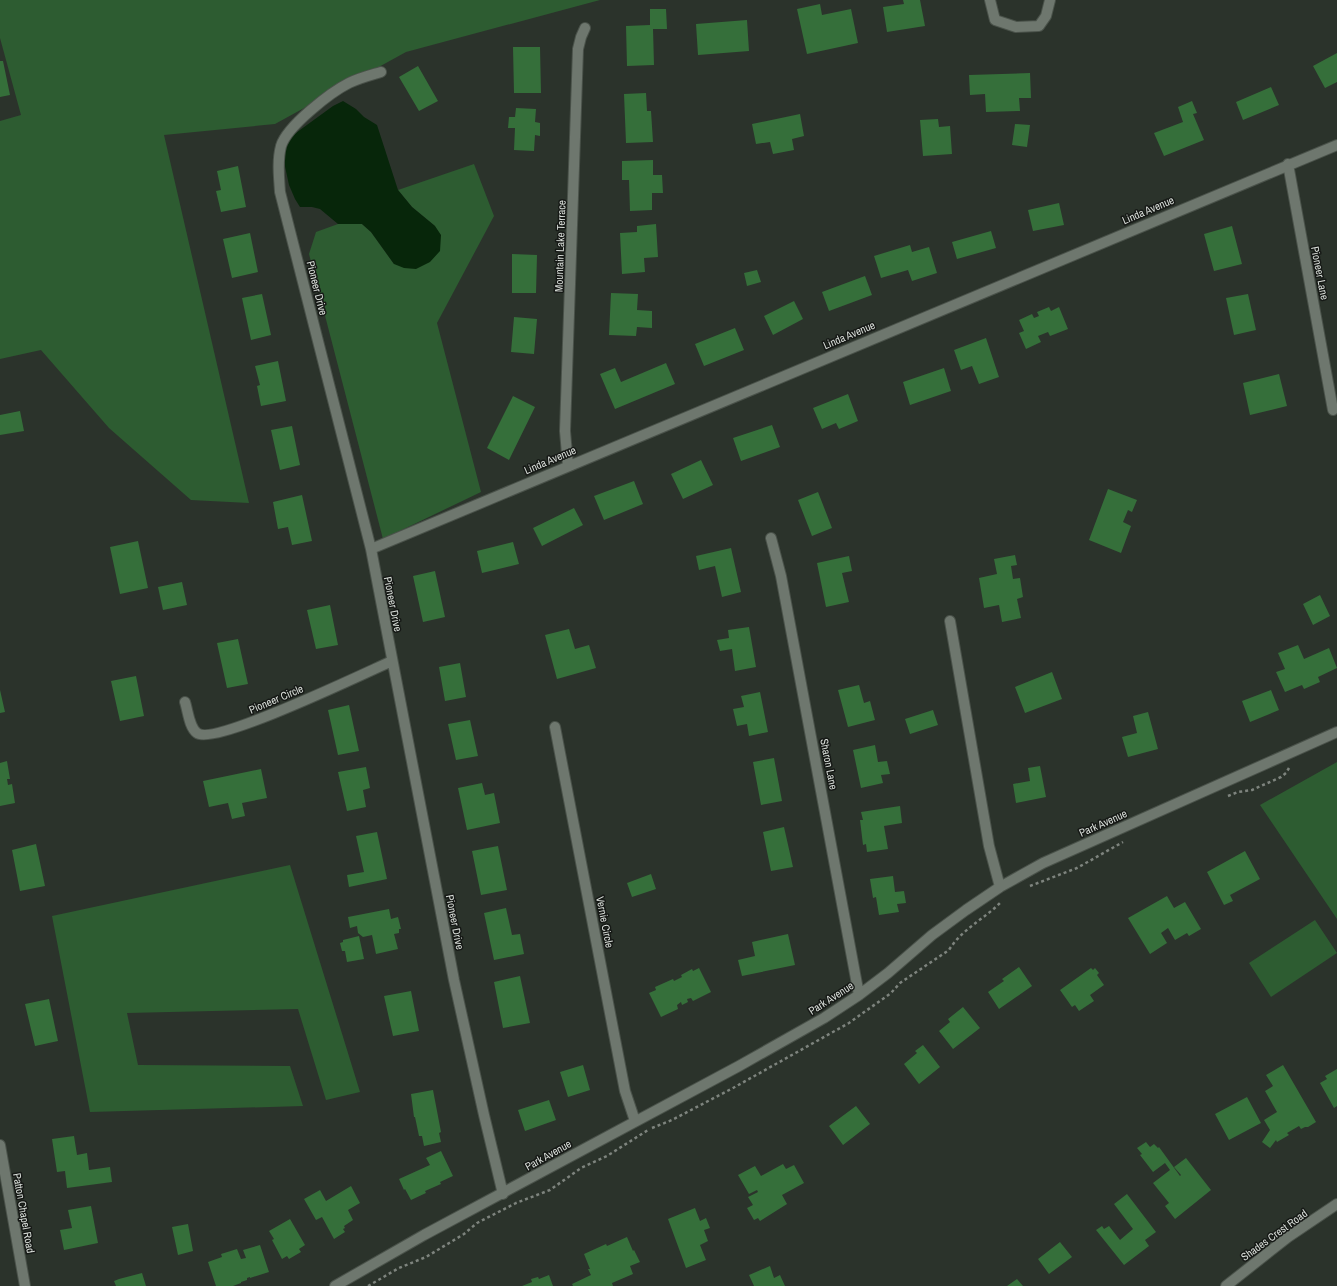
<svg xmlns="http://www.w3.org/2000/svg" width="1337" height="1286" font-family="'Archivo Narrow',sans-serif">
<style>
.green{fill:#2d5c31}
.water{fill:#07260a}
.building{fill:#356f3a}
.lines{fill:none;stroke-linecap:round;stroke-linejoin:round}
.minor-casing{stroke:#4a524a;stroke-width:12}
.path{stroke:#7e847e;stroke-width:2.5;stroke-dasharray:3 3;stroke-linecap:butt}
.minor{stroke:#6e776e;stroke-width:10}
.labels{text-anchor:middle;stroke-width:3;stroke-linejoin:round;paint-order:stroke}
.street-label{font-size:11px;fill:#d9ded9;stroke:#161916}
</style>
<rect width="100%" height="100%" fill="#2b332b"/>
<path class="green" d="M0,0H600L406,52L275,124L164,135L249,503L191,500L109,428L41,350L0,359V121L21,115L0,38Z
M474,164L494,216L437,323L481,492L383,539L309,254L316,232L338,224H362L371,232L394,264L435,226L412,207L398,190Z
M1337,762V919L1260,805Z
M290,865L360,1092L326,1100L298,1009L127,1013L138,1065L290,1066L303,1106L90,1112L52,916Z
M1315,920L1337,953L1271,997L1249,963Z"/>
<path class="water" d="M343,101L356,109L364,117L377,125L398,190L412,207L435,226L441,235L440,251L430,262L416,269L404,268L394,264L371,232L362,224H338L320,209L312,207H300L295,199L289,185L283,157L289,138L333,106Z"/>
<path class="building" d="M903,0H920L925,26L887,32L883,7L904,4Z
M820,4L822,15L851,9L858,43L807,54L797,9Z
M650,9H666L667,29H653L654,65L627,66L626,26L650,25Z
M747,20L749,51L698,55L696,24Z
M513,47H540L541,93H514Z
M1337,53V82L1325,88L1313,66Z
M0,61H3L10,95L0,97Z
M418,66L438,101L419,111L399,77Z
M1030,73L1031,98H1019L1020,111L986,112L985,94L970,95L969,75Z
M1271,87L1279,105L1243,120L1236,102Z
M646,93L647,111H651L653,142L626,143L624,94Z
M1192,101L1197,113L1193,114L1204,140L1164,156L1154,133L1183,122L1178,107Z
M516,108L536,109L535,122L540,123V136L535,135L534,151L514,150L515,128H508L509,117H515Z
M800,114L804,136L792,139L794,150L773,154L770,142L756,144L752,124Z
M938,119L939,127L950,126L952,154L923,156L920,120Z
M1015,124L1030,125L1027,147L1012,145Z
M653,160V175H662L663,193H652V210L630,211L629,180H622V161Z
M238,166L246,207L221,212L216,191L221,190L217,171Z
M1059,203L1064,225L1033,231L1028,210Z
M656,224L658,257L644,258L645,272L622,274L620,233L637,232V226Z
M1232,226L1242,264L1214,271L1204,234Z
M991,231L996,248L957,259L952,242Z
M250,233L258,272L232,278L223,239Z
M910,245L912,252L929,247L937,273L912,281L908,270L881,278L874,256Z
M512,254L537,255L536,293H512Z
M757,270L761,282L747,286L744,273Z
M865,276L872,295L829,311L822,292Z
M611,293L638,294L637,310L652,311V328L637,327L636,336L609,335Z
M262,294L271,335L251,340L242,298Z
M1248,294L1256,330L1234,335L1226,298Z
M794,301L803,319L773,335L764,316Z
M1049,307L1051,311L1059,307L1068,329L1050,336L1048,332L1038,336L1041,342L1026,349L1019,333L1024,331L1019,320L1032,314L1034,318L1039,316L1037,312Z
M514,317L537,319L534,354L511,352Z
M735,328L744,350L704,366L695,344Z
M986,338L999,377L979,384L972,366L961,370L954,350Z
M278,361L286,401L261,406L257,386L260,385L255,366Z
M666,363L675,384L615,409L600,374L615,368L621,382Z
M944,368L951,391L910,405L903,382Z
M1279,374L1287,406L1250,415L1243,383Z
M848,394L858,421L839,429L836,423L822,429L813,408Z
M513,396L535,407L509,460L487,448Z
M20,411L24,431L0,435V415Z
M772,425L780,447L741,461L733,438Z
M292,426L300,465L280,470L271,430Z
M701,460L713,485L683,499L671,474Z
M634,481L643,504L604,520L594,496Z
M1108,489L1137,500L1132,512L1128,510L1123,522L1131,526L1121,553L1089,540Z
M818,492L832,528L812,536L798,500Z
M302,495L312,541L292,545L288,527L278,529L273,502Z
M574,508L583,525L542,546L533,528Z
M138,541L148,588L120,594L110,547Z
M513,542L519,564L482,573L477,551Z
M731,548L741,592L722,597L715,566L699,570L696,556Z
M1015,555L1017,565L1011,566L1013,579L1020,578L1023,597L1017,599L1021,618L1002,622L999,605L984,608L979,578L997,574L994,559Z
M849,556L852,571L842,573L849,602L826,607L817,563Z
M435,571L445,617L423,622L413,576Z
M182,582L187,605L163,610L158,587Z
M1320,595L1330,616L1313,625L1303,604Z
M330,605L338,645L316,649L307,610Z
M749,627L756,667L735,671L732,649L720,651L717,640L729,638L728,630Z
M569,629L575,649L589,645L596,668L557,679L545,635Z
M238,639L248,684L227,688L217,643Z
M1298,645L1304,659L1329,648L1337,668L1318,677L1320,682L1304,689L1302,685L1285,692L1276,672L1285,669L1278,653Z
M460,663L466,697L445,701L439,667Z
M1052,672L1062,699L1025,713L1015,687Z
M136,676L144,716L120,721L111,681Z
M859,685L864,703L870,701L875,720L848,727L838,690Z
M0,690L5,712L0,713Z
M1271,690L1279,710L1250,722L1242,701Z
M760,692L768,732L749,736L747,724L737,726L733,709L744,707L741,696Z
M349,705L359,751L338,755L328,710Z
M933,710L938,725L910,734L905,719Z
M1148,712L1158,749L1128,757L1122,737L1137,733L1133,716Z
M470,720L478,756L456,760L448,724Z
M875,745L878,762L887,761L890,774L881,775L883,783L861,788L853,750Z
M774,758L782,801L761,805L753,762Z
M7,761L10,779H7L8,785L12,784L15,803L0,806V763Z
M1040,766L1046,797L1016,803L1013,784L1030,781L1028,768Z
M366,767L370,788L363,790L366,807L347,811L338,772Z
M261,769L267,798L242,803L245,816L232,819L228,803L209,807L203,781Z
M482,783L485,795L494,793L500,823L467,830L458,788Z
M900,806L902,823L884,826L888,849L867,852L866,844L863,845L860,820H863L861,812Z
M784,827L793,867L771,871L763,832Z
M377,832L387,879L349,887L347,875L364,872L356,836Z
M36,844L45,886L20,891L12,850Z
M498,846L507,890L481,895L472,851Z
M1245,851L1260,879L1230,895L1233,901L1224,905L1207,872Z
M651,874L656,889L632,897L627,883Z
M893,876L895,892L904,891L906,903L897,904L899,912L879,915L876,897L873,898L870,879Z
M1167,896L1174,908L1185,902L1201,929L1189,936L1187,933L1175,940L1168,928L1161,933L1167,943L1150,954L1128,918Z
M506,908L512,935L520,934L524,954L494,960L484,913Z
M389,909L391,919L398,917L401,929H399V933L394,934L398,949L376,954L372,935L363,937L358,933L357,926L350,928L348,917Z
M788,934L795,965L742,976L738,960L755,956L752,942Z
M359,936L364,959L347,962L345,951H342L340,943L343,942V940Z
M1019,967L1032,986L999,1009L988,992L1004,981L1002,979Z
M699,968L711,992L693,1001L691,998L687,999L688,1002L682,1005L681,1002L677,1005L678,1009L661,1017L649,993L656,990L655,987L673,979L674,981L682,977L681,975L692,969L693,971Z
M1091,968L1093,970L1095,968L1099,973L1097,975L1104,985L1090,995L1094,1001L1079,1011L1075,1005L1072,1007L1060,990Z
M520,976L530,1023L503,1028L494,982Z
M411,991L419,1031L393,1036L384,996Z
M49,999L58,1041L35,1046L25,1004Z
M963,1007L980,1028L953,1049L939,1031L950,1022L948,1019Z
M923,1045L940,1067L919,1084L904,1064L917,1053L915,1051Z
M583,1065L590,1090L568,1097L560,1072Z
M1283,1065L1316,1122L1308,1127H1305L1301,1129L1299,1126L1287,1133L1289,1135L1277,1142L1276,1140L1270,1148L1262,1142L1270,1130L1264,1120L1277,1112L1265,1091L1273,1086L1266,1075Z
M1337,1069V1106L1334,1108L1320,1083L1327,1079L1325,1076Z
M433,1090L441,1132L439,1133L441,1142L424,1146L422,1136H419L415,1117H414L411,1094Z
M1247,1097L1261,1123L1229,1140L1215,1114Z
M549,1100L556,1120L525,1131L518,1110Z
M856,1106L870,1124L843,1145L829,1126Z
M74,1136L77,1155L87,1153L89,1170L110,1167L112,1182L67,1188L65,1171L57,1172L52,1139Z
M1146,1142L1150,1147L1154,1144L1158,1148L1159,1147L1180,1176L1181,1175L1174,1167L1186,1158L1211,1190L1175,1219L1165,1206L1169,1203L1153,1183L1170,1170L1165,1163L1153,1172L1140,1155L1142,1154L1137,1148Z
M441,1151L453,1176L440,1182L441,1184L425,1191L426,1193L411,1200L405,1189L404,1190L399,1179L430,1165L426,1158Z
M783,1164L786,1169L794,1165L804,1183L782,1195L787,1204L760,1221L758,1218L754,1220L747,1208L753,1205L748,1197L758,1192L757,1190L749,1194L738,1175L755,1166L761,1176Z
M351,1186L360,1203L348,1210L353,1220L344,1226L345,1228L343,1229L345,1232L334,1239L322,1217L316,1220L304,1199L320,1190L326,1201Z
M1127,1194L1156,1232L1145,1240L1149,1246L1124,1265L1096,1230L1102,1226L1104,1229L1109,1226L1120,1240L1133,1229L1114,1204Z
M91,1206L98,1243L64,1250L60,1230L72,1228L68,1210Z
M695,1208L700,1221L706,1218L710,1228L704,1230L708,1241L700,1245L706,1260L686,1268L668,1219Z
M290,1219L305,1245L299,1249L301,1252L289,1259L287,1256L282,1259L272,1240L274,1239L269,1231Z
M188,1224L193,1251L178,1255L172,1227Z
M627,1237L633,1251L634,1250L640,1262L630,1266L633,1274L612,1283L613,1286H573L572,1284L591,1275L588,1269H590L584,1254L606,1244L607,1246Z
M1060,1242L1072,1257L1049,1274L1038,1259Z
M260,1245L269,1272L250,1278V1277L247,1278V1280L241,1282V1283L233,1286H216L208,1262L222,1257L221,1254L237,1249L241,1259L246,1258L243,1250Z
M770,1266L774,1278L780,1275L785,1286H754L749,1275Z
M142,1273L146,1286H116L114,1281L119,1279Z
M549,1275L553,1286H522L532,1282L531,1279L538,1277L539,1279Z
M1017,1279L1023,1286H1007Z"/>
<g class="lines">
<g class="minor-casing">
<path id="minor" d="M990,0L995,20L1016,27L1039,26L1046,16L1050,0
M381,72C371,75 359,78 349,83C331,92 287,126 281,146C277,161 279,177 280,192L371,549L454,980L484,1115L503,1194
M1288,164L1333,410
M568,466L565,431L578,49L581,37L585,28
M771,538L781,576L859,995
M371,549L1337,145
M950,621L989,846L1000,887
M185,702C188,711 189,727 197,733C214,746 367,672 392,661
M555,727L625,1091L635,1121
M0,1145L25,1286
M335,1286L424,1235L739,1066L824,1018L859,995L888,973L932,935L966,910L1000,887L1043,863L1337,732
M1226,1286L1288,1237L1337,1204"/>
</g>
<path class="path" d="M1228,796L1238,792L1252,790L1281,777L1286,773L1289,768
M1030,886L1077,868L1123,842
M652,1128L672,1120L733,1088L849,1023L891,993L900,983L949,950C961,930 984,919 1000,903
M368,1286L399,1268L426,1257L464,1234L477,1223L516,1203L550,1190L581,1168L607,1156L648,1130"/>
<use href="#minor" class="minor"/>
</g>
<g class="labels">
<g class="street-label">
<text transform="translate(1148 210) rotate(-23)" y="4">Linda Avenue</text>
<text transform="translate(560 246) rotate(-88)" y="4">Mountain Lake Terrace</text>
<text transform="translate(1320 273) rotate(79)" y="4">Pioneer Lane</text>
<text transform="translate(317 288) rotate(76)" y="4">Pioneer Drive</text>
<text transform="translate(849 335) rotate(-23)" y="4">Linda Avenue</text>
<text transform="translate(550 460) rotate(-23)" y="4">Linda Avenue</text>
<text transform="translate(393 604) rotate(79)" y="4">Pioneer Drive</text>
<text transform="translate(276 699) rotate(-23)" y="4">Pioneer Circle</text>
<text transform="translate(829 764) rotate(79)" y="4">Sharon Lane</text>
<text transform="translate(1103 823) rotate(-24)" y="4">Park Avenue</text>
<text transform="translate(455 922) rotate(79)" y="4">Pioneer Drive</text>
<text transform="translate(605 922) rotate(79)" y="4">Vernie Circle</text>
<text transform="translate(831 998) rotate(-33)" y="4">Park Avenue</text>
<text transform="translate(548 1155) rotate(-29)" y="4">Park Avenue</text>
<text transform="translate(24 1213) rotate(80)" y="4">Patton Chapel Road</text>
<text transform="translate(1274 1235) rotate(-36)" y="4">Shades Crest Road</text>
</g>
</g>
</svg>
